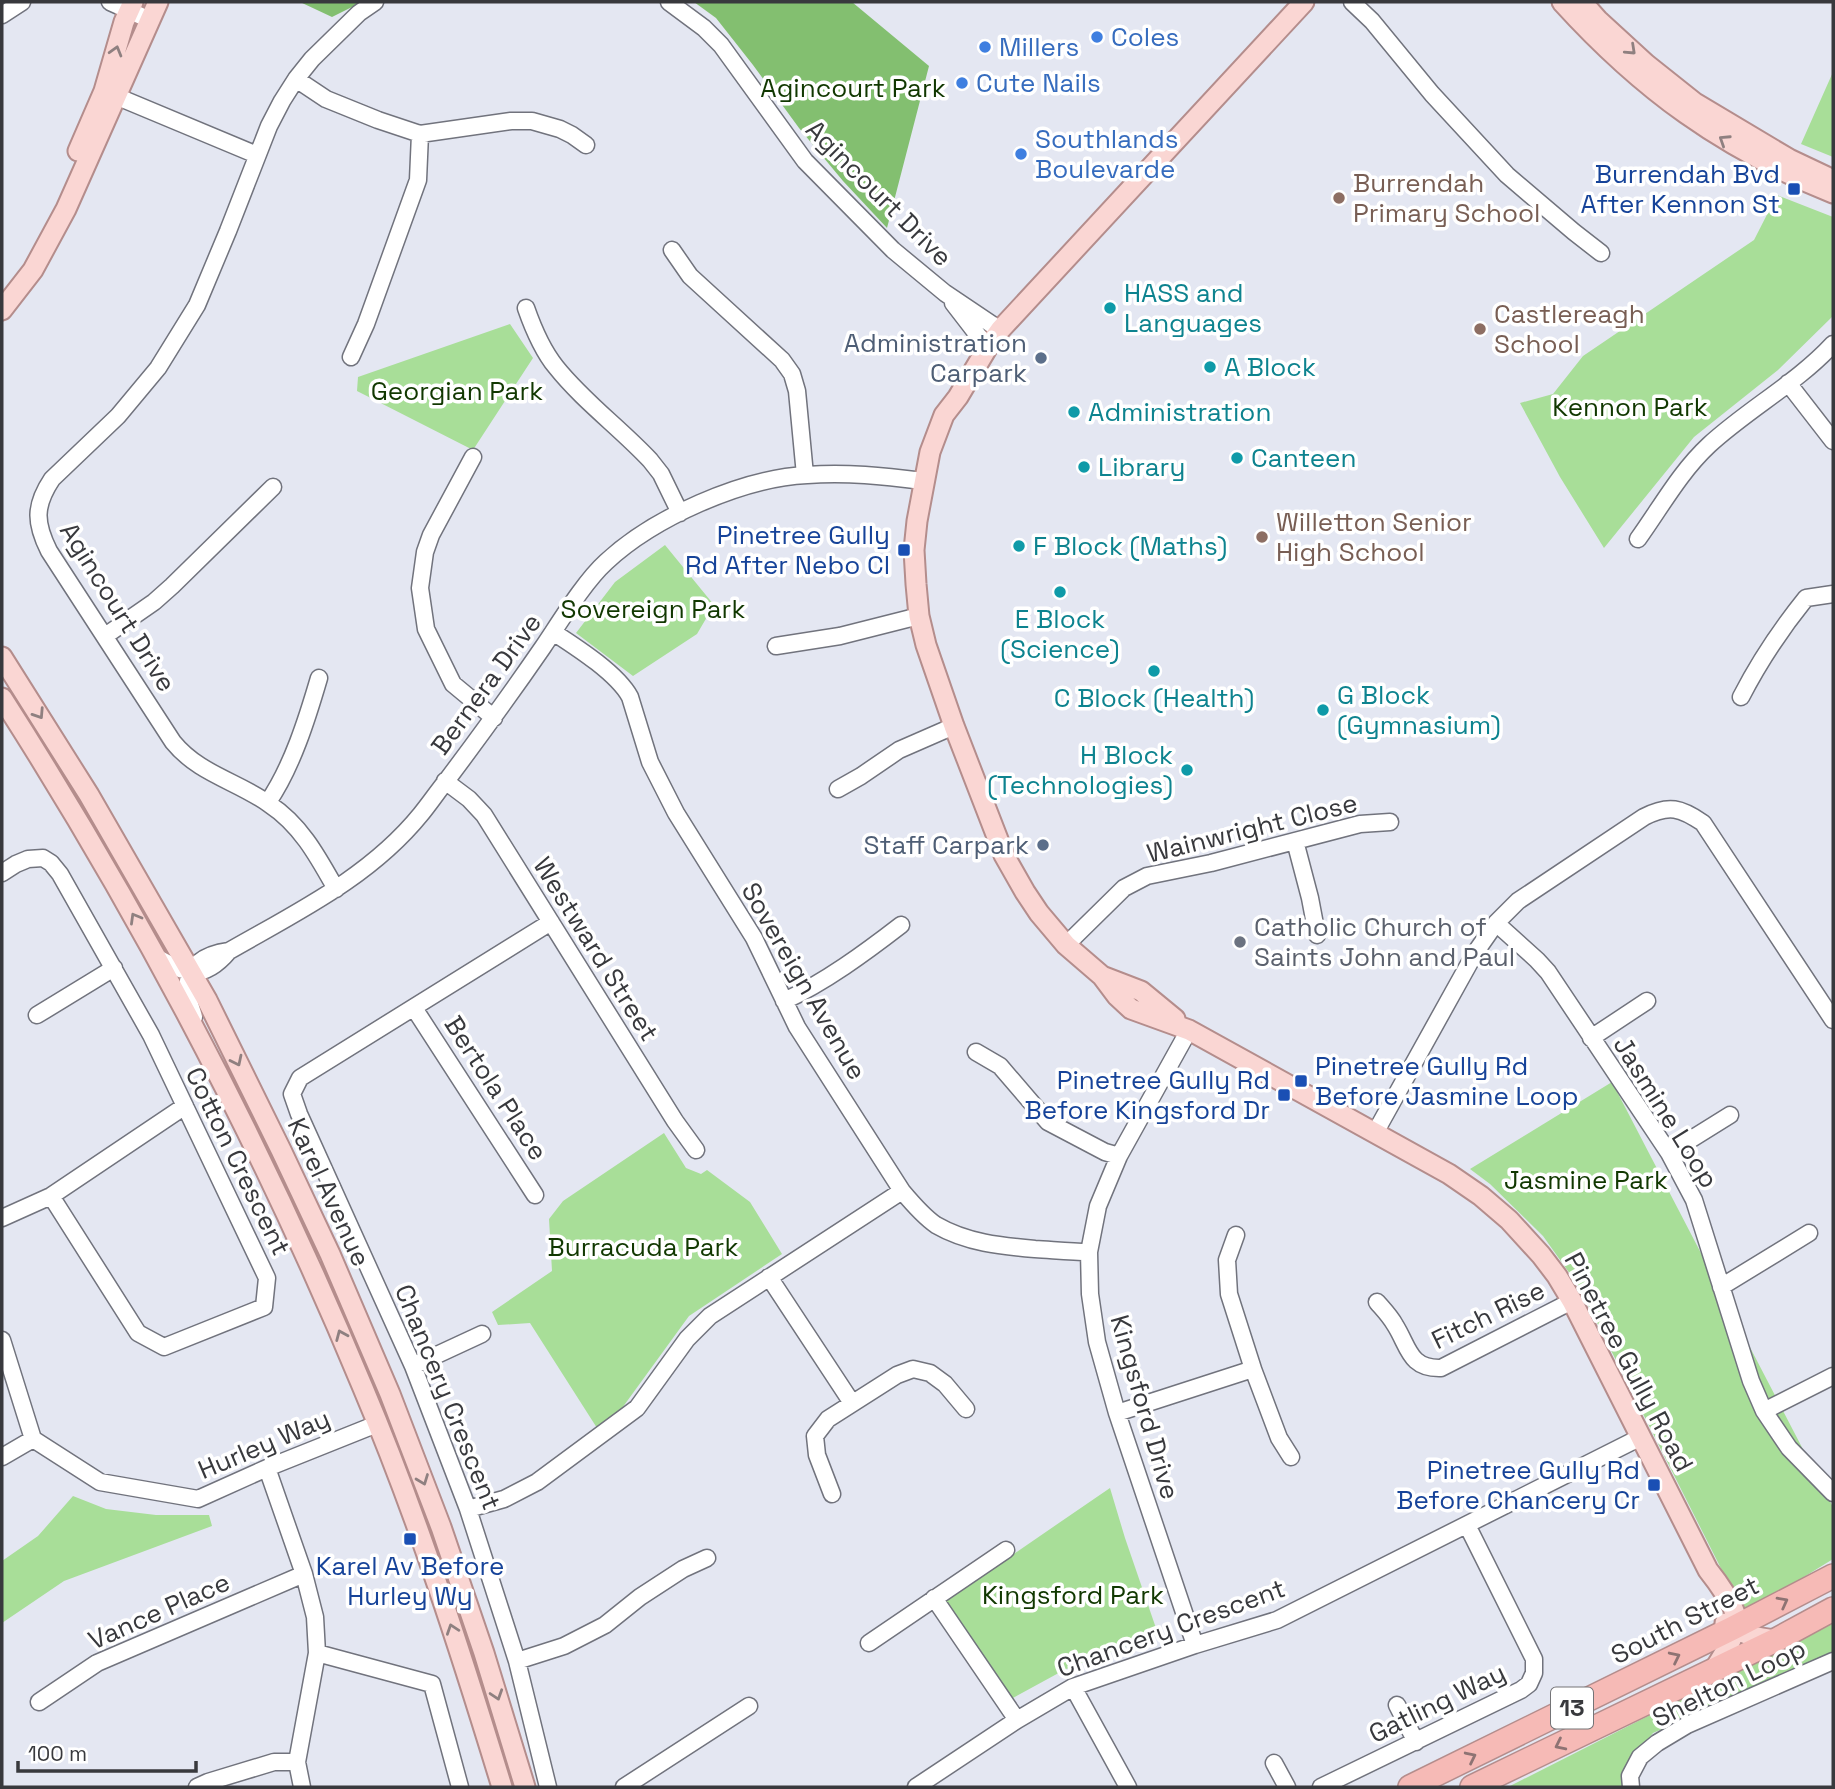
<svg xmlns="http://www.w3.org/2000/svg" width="1835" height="1789" font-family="'Space Grotesk',sans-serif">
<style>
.green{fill:#a8de98}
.forest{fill:#83bf70}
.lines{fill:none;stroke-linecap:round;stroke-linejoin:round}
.minor-casing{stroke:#71737d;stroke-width:19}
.major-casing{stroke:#b48d8c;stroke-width:23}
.highway-casing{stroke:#b48d8c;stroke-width:26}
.minor{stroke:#fff;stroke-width:16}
.major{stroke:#fad6d3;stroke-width:19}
.highway{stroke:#f6bab6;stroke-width:23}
.oneway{stroke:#8f8080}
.oneway2{stroke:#8e7373}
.shop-dot{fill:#3f7fe0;stroke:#fff;stroke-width:2.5}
.transit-dot{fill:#1a4fb4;stroke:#fff;stroke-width:2.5}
.education-dot{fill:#8d6e63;stroke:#fff;stroke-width:2.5}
.culture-dot{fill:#0f9aa8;stroke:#fff;stroke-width:2.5}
.service-dot{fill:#5c6f8a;stroke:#fff;stroke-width:2.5}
.worship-dot{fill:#6b7280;stroke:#fff;stroke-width:2.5}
.labels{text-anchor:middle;stroke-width:7;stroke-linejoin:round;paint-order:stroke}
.shield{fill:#fff;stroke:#747477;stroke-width:2}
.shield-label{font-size:24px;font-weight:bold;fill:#38393d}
.shop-label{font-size:26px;fill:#366cbe;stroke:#fff;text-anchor:start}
.park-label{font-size:26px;fill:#113801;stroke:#fff}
.transit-label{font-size:26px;fill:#164399;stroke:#fff;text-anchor:end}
.education-label{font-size:26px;fill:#785e54;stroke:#fff;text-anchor:start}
.street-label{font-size:26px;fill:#38393d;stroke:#fff}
.culture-label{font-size:26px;fill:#0d838f;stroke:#fff;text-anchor:start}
.service-label{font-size:26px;fill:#4e5e75;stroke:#fff;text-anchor:end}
.worship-label{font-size:26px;fill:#5b616d;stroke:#fff;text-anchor:start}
</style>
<rect width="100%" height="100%" fill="#e4e7f2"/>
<path class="green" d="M1833,72V157L1801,144Z
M1777,195L1833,217V316L1778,370L1694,437L1604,548L1560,477L1520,403L1553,394L1583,356L1754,240Z
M510,324L533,358L473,450L357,391L358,377Z
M665,545L714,605L697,634L633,676L576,633L615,582Z
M1612,1082L1833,1507V1559L1744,1614L1578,1285L1543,1236L1490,1184L1470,1169Z
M664,1133L686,1168L701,1174L707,1170L750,1202L782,1254L689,1316L617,1415L597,1428L530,1323L498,1325L492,1312L552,1271L549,1219L563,1201Z
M1110,1488L1125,1538L1158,1634L1066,1669L1011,1699L945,1601Z
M73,1496L106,1509L156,1515H209L212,1526L64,1581L2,1623V1561L38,1536Z
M1833,1622V1655L1653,1733L1633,1759L1629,1787H1508Z"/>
<path class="forest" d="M300,2H362L332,17Z
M694,2H852L929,66L887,228L843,181L799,128L753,65L716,18Z"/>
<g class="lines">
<g class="minor-casing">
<path id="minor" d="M110,2L150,20
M669,2L704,28L721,45L805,161L893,250L945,293L1000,330
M1352,2L1372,21L1432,94L1507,175L1574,232L1601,253
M2,15L22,2
M296,79L326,99L378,120L420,134L511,121H532L560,129L572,135L586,145
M106,92L257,155
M672,250L690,276L782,360L792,374L797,391L805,475
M953,303L980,338L989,345
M526,308C533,328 542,350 556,367C583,401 620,428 650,460L661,474L680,513
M351,357L366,324L418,180L420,134
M1788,383L1833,441
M473,457L431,535L425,552L420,588L426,629L453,684L494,718
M1638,539C1661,507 1680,472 1709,445C1748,409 1797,383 1833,344
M553,632C576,647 617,673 630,697L650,762L676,813L754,938L797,1027L902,1191C912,1203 923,1216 936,1225C967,1243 1001,1246 1035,1249C1053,1250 1071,1252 1089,1252
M105,636L154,602L172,586L273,487
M776,646L840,636L919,616
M1741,697C1759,662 1781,629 1806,598L1833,594
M445,781L469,799L484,815L675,1121L696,1150
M838,789L861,776L899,750L954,726
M268,802C292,767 307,719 319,678
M1295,841L1310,898L1317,935
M2,873L16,864L28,859L43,858L51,863L60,874L151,1035L267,1278L264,1307L164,1347L138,1333L51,1196
M336,889C318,857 301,825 269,804C237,781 199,774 173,742L49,551C35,523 34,506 52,479L118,416L158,368L197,305L228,231L269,126L282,101L296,79L312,59L359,13L375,2
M1496,923L1537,960L1548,972L1669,1153L1694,1200L1751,1381L1764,1411L1789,1448L1833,1493
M1066,945L1124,888L1147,876L1211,863L1360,824L1390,822
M156,957C187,975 204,981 229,951C297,912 370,877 421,814C430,803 438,791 447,780C480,736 512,692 543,647C560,622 584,582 606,562C653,518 742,478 807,475C846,472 884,476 923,481
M784,1001C824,983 866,952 901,925
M414,1008L535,1195
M37,1015L114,968
M194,1017C192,1009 187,998 187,989C188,964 206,954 229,951
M1189,1030L1119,1156L1098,1206L1089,1252L1090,1294L1097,1342L1117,1413L1195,1645
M1591,1038L1647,1001
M976,1052L1000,1066L1048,1122L1105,1152L1119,1156
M1375,1133L1475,953L1496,923L1518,901L1644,817C1669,804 1681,808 1703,823L1833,1020
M1669,1153L1730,1115
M2,1218L51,1196L185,1106
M769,1277L852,1403
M1721,1287L1809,1233
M1377,1302C1383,1309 1390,1316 1395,1325C1409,1347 1409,1369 1441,1368L1572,1301
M2,1340L33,1439L100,1482L198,1499L267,1468L377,1424
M413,1366L482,1334
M1253,1369L1279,1438L1291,1457
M1764,1411L1833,1376
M1117,1413L1253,1369L1229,1294L1227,1260L1236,1235
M2,1457L33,1439
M267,1468L304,1574L315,1617L317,1653L297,1762L302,1787
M832,1494L817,1455L815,1436L828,1419L897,1375L913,1369L930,1373L945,1384L966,1409
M468,1509L504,1499L537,1482L637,1408L687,1339L710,1316L902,1191
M934,1598L1017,1720
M869,1643L1006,1550
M317,1653L432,1684L460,1787
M517,1661L564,1646L605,1625L640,1597L683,1569L707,1558
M1073,1687L1128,1787
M39,1702L97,1663L304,1574
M1397,1705L1416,1742
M1274,1763L1287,1787
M197,1787L208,1782L274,1762H297
M548,1787L517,1661L468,1509L413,1366L299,1114L292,1094L300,1078L551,922
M624,1787L749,1706
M916,1787L1017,1720L1073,1687L1195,1645L1277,1620L1641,1437
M1321,1787L1521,1690L1529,1684L1534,1673V1659L1467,1525
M1631,1787L1630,1776L1640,1757L1657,1743L1687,1725L1833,1661"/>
</g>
<g class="major-casing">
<path id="major" d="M1304,2L1000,330L989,345L958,397L944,415L930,452L917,521L914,550L916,584L919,616L926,645L954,726L1004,855L1025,892L1039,913L1066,945L1102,976L1117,996L1131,1009L1189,1030L1449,1174L1481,1196L1509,1220L1541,1255L1557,1276L1572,1301L1708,1570C1716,1580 1736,1607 1736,1619C1736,1637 1723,1655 1714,1670
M1562,2C1642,90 1722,148 1833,193
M1582,2L1598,20L1646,64L1695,103L1789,159L1827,177
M78,151L104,91L124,22L133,2
M2,310L33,270L66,209L158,2
M2,657L89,795L207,1000L281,1150L330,1254L390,1394L441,1527L484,1653L525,1787
M2,698C143,918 263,1147 363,1388C418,1518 461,1653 502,1787
M1102,976L1141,991L1175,1019
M1725,1623C1741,1634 1756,1638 1776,1640"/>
</g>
<g class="highway-casing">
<path id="highway" d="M1410,1787L1733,1628L1833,1576
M1472,1787L1776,1640L1833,1609"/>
</g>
<use href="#minor" class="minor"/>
<use href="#major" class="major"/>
<use href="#highway" class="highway"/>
</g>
<defs><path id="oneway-chevron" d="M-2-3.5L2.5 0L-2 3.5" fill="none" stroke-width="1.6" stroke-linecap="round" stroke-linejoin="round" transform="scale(1.75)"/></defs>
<g class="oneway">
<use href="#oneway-chevron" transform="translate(1631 50) rotate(43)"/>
<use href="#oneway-chevron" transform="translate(116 51) rotate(-74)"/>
<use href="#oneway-chevron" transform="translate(1724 140) rotate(-147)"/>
<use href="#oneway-chevron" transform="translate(39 714) rotate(57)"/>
<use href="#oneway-chevron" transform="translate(135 918) rotate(-120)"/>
<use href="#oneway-chevron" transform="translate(237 1061) rotate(64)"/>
<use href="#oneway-chevron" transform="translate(341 1335) rotate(-113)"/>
<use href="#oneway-chevron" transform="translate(423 1480) rotate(69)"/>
<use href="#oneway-chevron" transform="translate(452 1629) rotate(-109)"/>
<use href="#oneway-chevron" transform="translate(497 1695) rotate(72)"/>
</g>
<g class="oneway2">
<use href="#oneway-chevron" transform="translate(1783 1602) rotate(-28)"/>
<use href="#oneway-chevron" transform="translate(1675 1657) rotate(-26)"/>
<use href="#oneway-chevron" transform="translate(1560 1745) rotate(154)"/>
<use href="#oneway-chevron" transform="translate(1471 1757) rotate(-26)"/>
</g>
<g class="shop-dot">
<circle cx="1097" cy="37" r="7"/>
<circle cx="985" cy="47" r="7"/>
<circle cx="962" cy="83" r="7"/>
<circle cx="1021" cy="154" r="7"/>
</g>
<g class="transit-dot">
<rect x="1787" y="182" width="14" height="14" rx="3.5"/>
<rect x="897" y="543" width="14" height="14" rx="3.5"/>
<rect x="1294" y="1074" width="14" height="14" rx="3.5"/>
<rect x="1277" y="1088" width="14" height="14" rx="3.5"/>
<rect x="1647" y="1478" width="14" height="14" rx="3.5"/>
<rect x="403" y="1532" width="14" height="14" rx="3.5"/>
</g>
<g class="education-dot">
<circle cx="1339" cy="198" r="7"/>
<circle cx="1480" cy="329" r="7"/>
<circle cx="1262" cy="537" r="7"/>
</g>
<g class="culture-dot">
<circle cx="1110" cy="308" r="7"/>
<circle cx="1210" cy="367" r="7"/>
<circle cx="1074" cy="412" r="7"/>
<circle cx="1237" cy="458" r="7"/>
<circle cx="1084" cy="467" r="7"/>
<circle cx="1019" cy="546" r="7"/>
<circle cx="1060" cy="592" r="7"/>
<circle cx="1154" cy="671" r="7"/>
<circle cx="1323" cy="710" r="7"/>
<circle cx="1187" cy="770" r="7"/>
</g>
<g class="service-dot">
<circle cx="1041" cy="358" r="7"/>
<circle cx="1043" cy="845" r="7"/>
</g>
<circle class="worship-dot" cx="1240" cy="942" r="7"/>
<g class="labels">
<rect class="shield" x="1551" y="1687.5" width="42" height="41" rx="5"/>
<g class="shield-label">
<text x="1572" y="1716">13</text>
</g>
<g class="shop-label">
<text x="1111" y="46">Coles</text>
<text x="999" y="56">Millers</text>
<text x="976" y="92">Cute Nails</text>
<text x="1035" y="148">Southlands<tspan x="1035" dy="30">Boulevarde</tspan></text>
</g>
<g class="park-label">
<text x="853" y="97">Agincourt Park</text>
<text x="457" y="400">Georgian Park</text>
<text x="1630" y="416">Kennon Park</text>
<text x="653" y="618">Sovereign Park</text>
<text x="1586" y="1189">Jasmine Park</text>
<text x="643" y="1256">Burracuda Park</text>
<text x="1073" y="1604">Kingsford Park</text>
</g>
<g class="transit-label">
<text x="1780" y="183">Burrendah Bvd<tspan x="1780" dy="30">After Kennon St</tspan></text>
<text x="890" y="544">Pinetree Gully<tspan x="890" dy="30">Rd After Nebo Cl</tspan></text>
<text x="1315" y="1075" text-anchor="start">Pinetree Gully Rd<tspan x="1315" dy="30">Before Jasmine Loop</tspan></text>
<text x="1270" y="1089">Pinetree Gully Rd<tspan x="1270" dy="30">Before Kingsford Dr</tspan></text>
<text x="1640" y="1479">Pinetree Gully Rd<tspan x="1640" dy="30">Before Chancery Cr</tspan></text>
<text x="410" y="1575" text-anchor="middle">Karel Av Before<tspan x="410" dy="30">Hurley Wy</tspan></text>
</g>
<g class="education-label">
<text x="1353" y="192">Burrendah<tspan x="1353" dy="30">Primary School</tspan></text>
<text x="1494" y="323">Castlereagh<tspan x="1494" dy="30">School</tspan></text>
<text x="1276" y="531">Willetton Senior<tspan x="1276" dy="30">High School</tspan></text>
</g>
<g class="street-label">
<text transform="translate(879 193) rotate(45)" y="9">Agincourt Drive</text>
<text transform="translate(118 607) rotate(58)" y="9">Agincourt Drive</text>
<text transform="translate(486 684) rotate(-54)" y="9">Bernera Drive</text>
<text transform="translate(1252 828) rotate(-14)" y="9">Wainwright Close</text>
<text transform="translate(596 949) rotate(58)" y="9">Westward Street</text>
<text transform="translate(804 981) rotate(60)" y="9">Sovereign Avenue</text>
<text transform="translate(496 1088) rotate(57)" y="9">Bertola Place</text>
<text transform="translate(1666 1112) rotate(58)" y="9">Jasmine Loop</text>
<text transform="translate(238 1161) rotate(64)" y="9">Cotton Crescent</text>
<text transform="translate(329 1192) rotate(65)" y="9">Karel Avenue</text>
<text transform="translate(1488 1315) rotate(-26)" y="9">Fitch Rise</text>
<text transform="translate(1629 1362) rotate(62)" y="9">Pinetree Gully Road</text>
<text transform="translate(448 1397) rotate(68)" y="9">Chancery Crescent</text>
<text transform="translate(1145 1407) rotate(74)" y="9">Kingsford Drive</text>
<text transform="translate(264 1444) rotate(-23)" y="9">Hurley Way</text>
<text transform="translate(159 1611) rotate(-24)" y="9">Vance Place</text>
<text transform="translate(1685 1620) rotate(-27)" y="9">South Street</text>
<text transform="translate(1171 1628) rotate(-20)" y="9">Chancery Crescent</text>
<text transform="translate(1729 1683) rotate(-26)" y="9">Shelton Loop</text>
<text transform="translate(1437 1703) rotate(-26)" y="9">Gatling Way</text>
</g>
<g class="culture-label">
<text x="1124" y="302">HASS and<tspan x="1124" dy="30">Languages</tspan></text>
<text x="1224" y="376">A Block</text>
<text x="1088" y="421">Administration</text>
<text x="1251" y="467">Canteen</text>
<text x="1098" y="476">Library</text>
<text x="1033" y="555">F Block (Maths)</text>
<text x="1060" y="628" text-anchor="middle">E Block<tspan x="1060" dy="30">(Science)</tspan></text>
<text x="1337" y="704">G Block<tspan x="1337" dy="30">(Gymnasium)</tspan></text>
<text x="1154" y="707" text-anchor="middle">C Block (Health)</text>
<text x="1173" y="764" text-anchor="end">H Block<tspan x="1173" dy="30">(Technologies)</tspan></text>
</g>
<g class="service-label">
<text x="1027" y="352">Administration<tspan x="1027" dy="30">Carpark</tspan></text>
<text x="1029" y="854">Staff Carpark</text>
</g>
<g class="worship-label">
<text x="1254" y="936">Catholic Church of<tspan x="1254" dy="30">Saints John and Paul</tspan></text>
</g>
</g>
<rect width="1835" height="1789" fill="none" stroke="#38393d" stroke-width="7"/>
<path d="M18 1761v10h178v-10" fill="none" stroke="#38393d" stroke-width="3.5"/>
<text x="28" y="1761" font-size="21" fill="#38393d" stroke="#ffffff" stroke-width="5" paint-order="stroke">100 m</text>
</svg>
